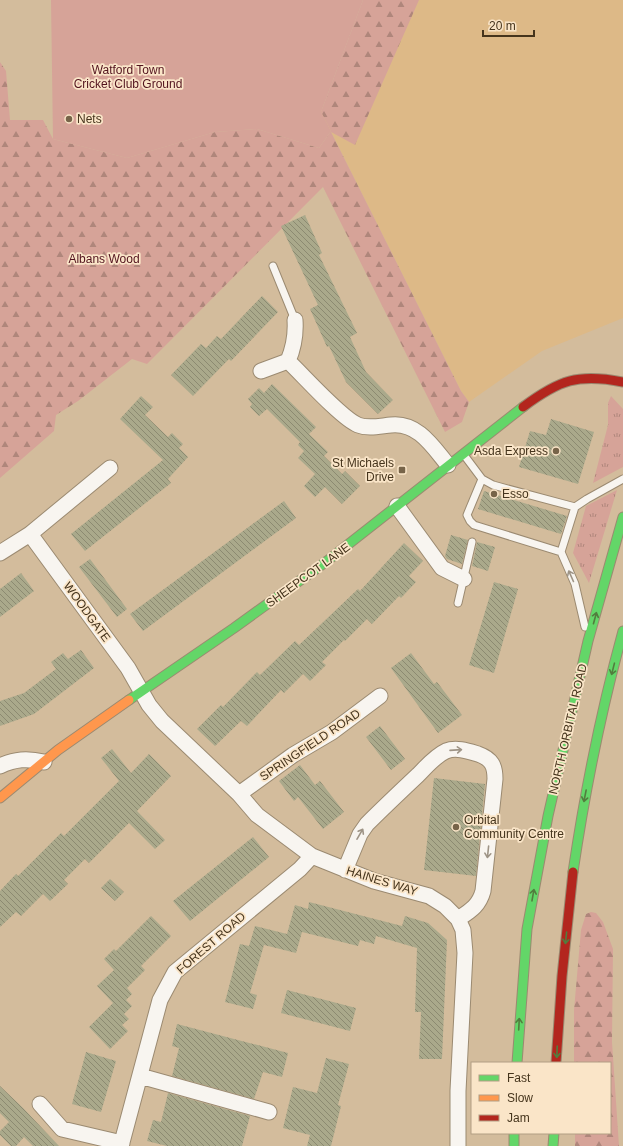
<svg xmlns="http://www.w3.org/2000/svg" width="623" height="1146" font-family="Arial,sans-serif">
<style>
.built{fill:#ddb987}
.grass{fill:url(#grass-tufts)}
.forest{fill:url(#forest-firs)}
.park{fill:#d6a398}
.building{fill:url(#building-back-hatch)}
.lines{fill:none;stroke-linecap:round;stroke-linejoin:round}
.lane-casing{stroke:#9b8a71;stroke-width:9}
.street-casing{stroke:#9b8a71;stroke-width:17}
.fast-casing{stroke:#9b8a71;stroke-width:11}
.slow-casing{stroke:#9b8a71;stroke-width:11}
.jam-casing{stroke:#9b8a71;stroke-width:11}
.lane{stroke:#f8f5f0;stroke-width:7}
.street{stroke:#f8f5f0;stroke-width:15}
.fast{stroke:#63d668;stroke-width:9}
.slow{stroke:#ff974d;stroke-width:9}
.jam{stroke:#b3261e;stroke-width:9}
.oneway{stroke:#9e9486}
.oneway2{stroke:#527d3e}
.poi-dot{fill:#776449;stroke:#fae5c8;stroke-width:1.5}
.labels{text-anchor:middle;stroke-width:3.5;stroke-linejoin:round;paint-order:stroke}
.park-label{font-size:12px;fill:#52131e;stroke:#fae5c8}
.poi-label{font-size:12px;fill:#45341c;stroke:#fae5c8;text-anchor:start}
.street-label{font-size:12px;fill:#45341c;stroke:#fae5c8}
</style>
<defs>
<pattern id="grass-tufts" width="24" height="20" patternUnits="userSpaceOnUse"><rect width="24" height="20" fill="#d6a398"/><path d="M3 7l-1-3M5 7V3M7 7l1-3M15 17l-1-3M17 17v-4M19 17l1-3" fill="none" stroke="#af867b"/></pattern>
<pattern id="forest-firs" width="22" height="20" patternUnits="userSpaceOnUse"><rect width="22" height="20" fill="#d6a398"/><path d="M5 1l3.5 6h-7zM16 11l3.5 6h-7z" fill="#af867b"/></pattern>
<pattern id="building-back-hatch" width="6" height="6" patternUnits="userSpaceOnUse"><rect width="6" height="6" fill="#aaa98b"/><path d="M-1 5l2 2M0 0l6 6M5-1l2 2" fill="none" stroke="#8c8a71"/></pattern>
</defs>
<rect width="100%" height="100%" fill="#d3bc9c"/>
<path class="built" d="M371,0H623V318L542,351L469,402L461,391L321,112Z"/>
<path class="grass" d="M611,396L623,409V467L593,483L608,425V403Z
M617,490L589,583L573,553L586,506Z"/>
<path class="forest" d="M363,0H419L355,145L331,132L461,391L469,402L462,422L445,432L323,187L147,364L132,359L78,401L56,415L54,431L0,478V62L6,71L10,120H43L53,139L127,158L215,132L257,129L319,148L331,131L321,112Z
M591,912L596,913L603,922L613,949L612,1042L619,1146H575V1133H610V1063H574V1010L581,930L586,914Z"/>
<path class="park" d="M51,0H363L321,112L331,131L319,148L257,129L215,132L127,158L53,139Z"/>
<path class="building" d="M305,215L322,253L319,255L357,333L350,337L366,372L393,400L378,414L346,382L329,346L327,347L310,309L318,305L281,226Z
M262,296L278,312L231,361L229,359L193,396L171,375L201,344L206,348L217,336L221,339Z
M272,384L316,427L309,434L328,452L324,456L342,474L345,471L360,486L342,504L325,487L315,497L304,486L315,474L298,458L304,451L298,445L300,442L267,409L259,416L250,407L252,404L248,399L259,388L264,393Z
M141,396L153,407L145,415L168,437L172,433L183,444L179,448L188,457L168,479L171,483L85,551L71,534L163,460L120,419Z
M551,419L594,432L578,484L519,467L530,431L546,435Z
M484,491L567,516L561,534L478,509Z
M284,501L296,518L143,631L130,614Z
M451,535L468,540L462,564L447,559L445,556Z
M477,542L495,547L488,571L472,566Z
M404,543L423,561L409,576L416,582L401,598L399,596L372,624L367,619L345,641L344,640L322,662L326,665L310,681L303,674L284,693L281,690L247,726L241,721L215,746L197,729L221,705L223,707L257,672L260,675L295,641L299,645L358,589L360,591Z
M90,559L127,609L117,617L79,567Z
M21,573L34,591L0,617V589Z
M494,582L518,589L494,673L469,665Z
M81,650L94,668L34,714L0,726V701L24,693L56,669L51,662L63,653L68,659Z
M411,653L434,684L437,682L462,715L438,733L391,668Z
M380,726L405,759L391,770L366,737Z
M112,749L131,773L149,754L171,776L137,811L165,840L155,849L129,823L89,863L85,859L64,880L68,884L50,901L43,894L21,916L16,912L0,927V891L16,874L18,876L61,833L64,836L119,781L101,758Z
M300,765L315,785L320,781L344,812L323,829L298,797L294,801L279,781Z
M434,778L485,784L476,876L424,870Z
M253,837L269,857L190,921L173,901Z
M110,879L124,892L115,901L101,888Z
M309,902L402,926L405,916L428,923L447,940L442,1059H419L421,1012H415L417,948L376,936L374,944L360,940L358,946L302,932L296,953L264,945L250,993L257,995L253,1009L225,1002L240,944L249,946L255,926L287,934L295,905L308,909Z
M151,916L171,936L141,966L145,970L127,988L132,994L126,1000L132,1006L124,1014L129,1019L122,1025L128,1031L110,1049L89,1027L113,1003L97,986L114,970L104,959L114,949L116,951Z
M287,990L356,1008L350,1031L281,1013Z
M177,1024L288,1053L282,1077L263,1072L254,1099L172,1076L179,1048L172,1046Z
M86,1052L116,1061L101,1112L72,1104Z
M326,1058L349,1064L338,1105L341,1106L331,1146H307L310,1135L283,1128L293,1087L317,1093Z
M0,1086L23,1108L59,1146H33L24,1137L16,1146H11L0,1135V1131L9,1122L0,1113Z
M168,1093L250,1116L242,1146H167L147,1141L153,1120L161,1122Z"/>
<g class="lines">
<g class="lane-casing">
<path id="lane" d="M273,266L295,320
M464,455L482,479L493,485L575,507
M482,479L467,515L470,521L474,525L561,552
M458,603L472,542
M585,627L575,584L561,552L575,507L587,499L623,479"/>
</g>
<g class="street-casing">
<path id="street" d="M288,361C303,375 341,418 358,425C368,429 380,426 391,425C418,422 433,447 448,465
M261,371L288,361C294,347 296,335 295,320
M397,506L442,568L464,579
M30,534L128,668L149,705L162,721L239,794L257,815L312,856L374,881L429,896L445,906L458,919L463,930L465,953L458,1091V1146
M0,553L30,534L110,468
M0,766C15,759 27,758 44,762
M239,794L293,755L332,732L380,696
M345,870L360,834L367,824C384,807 401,791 418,775C426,767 435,756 446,751C456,747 468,751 478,754C492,759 495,766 495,779L483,891C479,906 470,911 458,919
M140,1076L269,1112
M40,1104L62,1129L122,1143
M121,1146L160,1000L175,972L300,869L312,856"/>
</g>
<g class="fast-casing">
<path id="fast" d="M129,700L234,628L327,561L523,407
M573,872C585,791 601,711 623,631
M517,1063L527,929L548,816L588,641L623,517
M514,1133V1146
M553,1146L554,1133"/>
</g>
<g class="slow-casing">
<path id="slow" d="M0,798L58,750L129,700"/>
</g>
<g class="jam-casing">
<path id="jam" d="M523,407C559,380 578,373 623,382
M556,1063L562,976L573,872"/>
</g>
<use href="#lane" class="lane"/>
<use href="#street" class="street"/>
<use href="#fast" class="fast"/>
<use href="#slow" class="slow"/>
<use href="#jam" class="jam"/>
</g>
<defs><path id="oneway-shaft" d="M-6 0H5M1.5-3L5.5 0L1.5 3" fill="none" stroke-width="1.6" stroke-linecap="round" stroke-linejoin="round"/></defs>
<g class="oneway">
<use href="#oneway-shaft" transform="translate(571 576) rotate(-114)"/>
<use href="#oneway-shaft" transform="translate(456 750) rotate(-4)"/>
<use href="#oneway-shaft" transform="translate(360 834) rotate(-60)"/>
<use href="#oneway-shaft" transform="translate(488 852) rotate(96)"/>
</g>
<g class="oneway2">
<use href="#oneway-shaft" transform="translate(595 618) rotate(-75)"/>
<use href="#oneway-shaft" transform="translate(613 669) rotate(104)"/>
<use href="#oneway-shaft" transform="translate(585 796) rotate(101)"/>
<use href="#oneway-shaft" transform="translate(533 895) rotate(-80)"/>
<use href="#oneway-shaft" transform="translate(566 938) rotate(96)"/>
<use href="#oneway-shaft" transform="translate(519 1024) rotate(-87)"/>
<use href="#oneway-shaft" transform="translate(557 1052) rotate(92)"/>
</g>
<g class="poi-dot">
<circle cx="69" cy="119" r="4"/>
<circle cx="556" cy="451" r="4"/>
<rect x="398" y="466" width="8" height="8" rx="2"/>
<circle cx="494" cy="494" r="4"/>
<circle cx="456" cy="827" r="4"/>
</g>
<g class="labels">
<g class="park-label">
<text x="128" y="74">Watford Town<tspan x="128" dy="14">Cricket Club Ground</tspan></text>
<text x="104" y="263">Albans Wood</text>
</g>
<g class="poi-label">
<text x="77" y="123">Nets</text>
<text x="548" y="455" text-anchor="end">Asda Express</text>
<text x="394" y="467" text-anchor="end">St Michaels<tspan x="394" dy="14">Drive</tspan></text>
<text x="502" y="498">Esso</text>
<text x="464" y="824">Orbital<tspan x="464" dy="14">Community Centre</tspan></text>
</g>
<g class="street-label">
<text transform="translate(308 575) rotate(-36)" y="4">SHEEPCOT LANE</text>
<text transform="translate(87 612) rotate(54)" y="4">WOODGATE</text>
<text transform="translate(568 729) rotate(-77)" y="4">NORTH ORBITAL ROAD</text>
<text transform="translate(310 745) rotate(-34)" y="4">SPRINGFIELD ROAD</text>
<text transform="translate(382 881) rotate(17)" y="4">HAINES WAY</text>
<text transform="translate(211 943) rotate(-41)" y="4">FOREST ROAD</text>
</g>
</g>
<rect x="471" y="1062" width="140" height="72" fill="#fae5c8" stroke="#b29e83"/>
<rect x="479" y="1075" width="20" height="6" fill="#63d668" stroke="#b29e83"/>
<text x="507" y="1082" font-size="12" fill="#45341c">Fast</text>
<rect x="479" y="1095" width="20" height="6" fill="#ff974d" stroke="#b29e83"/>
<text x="507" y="1102" font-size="12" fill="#45341c">Slow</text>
<rect x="479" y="1115" width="20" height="6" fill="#b3261e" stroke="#b29e83"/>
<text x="507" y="1122" font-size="12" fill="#45341c">Jam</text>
<path d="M483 30v6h51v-6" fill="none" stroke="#45341c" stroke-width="2"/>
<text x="489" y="30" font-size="12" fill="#45341c" stroke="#fae5c8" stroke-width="3" paint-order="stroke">20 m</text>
</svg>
